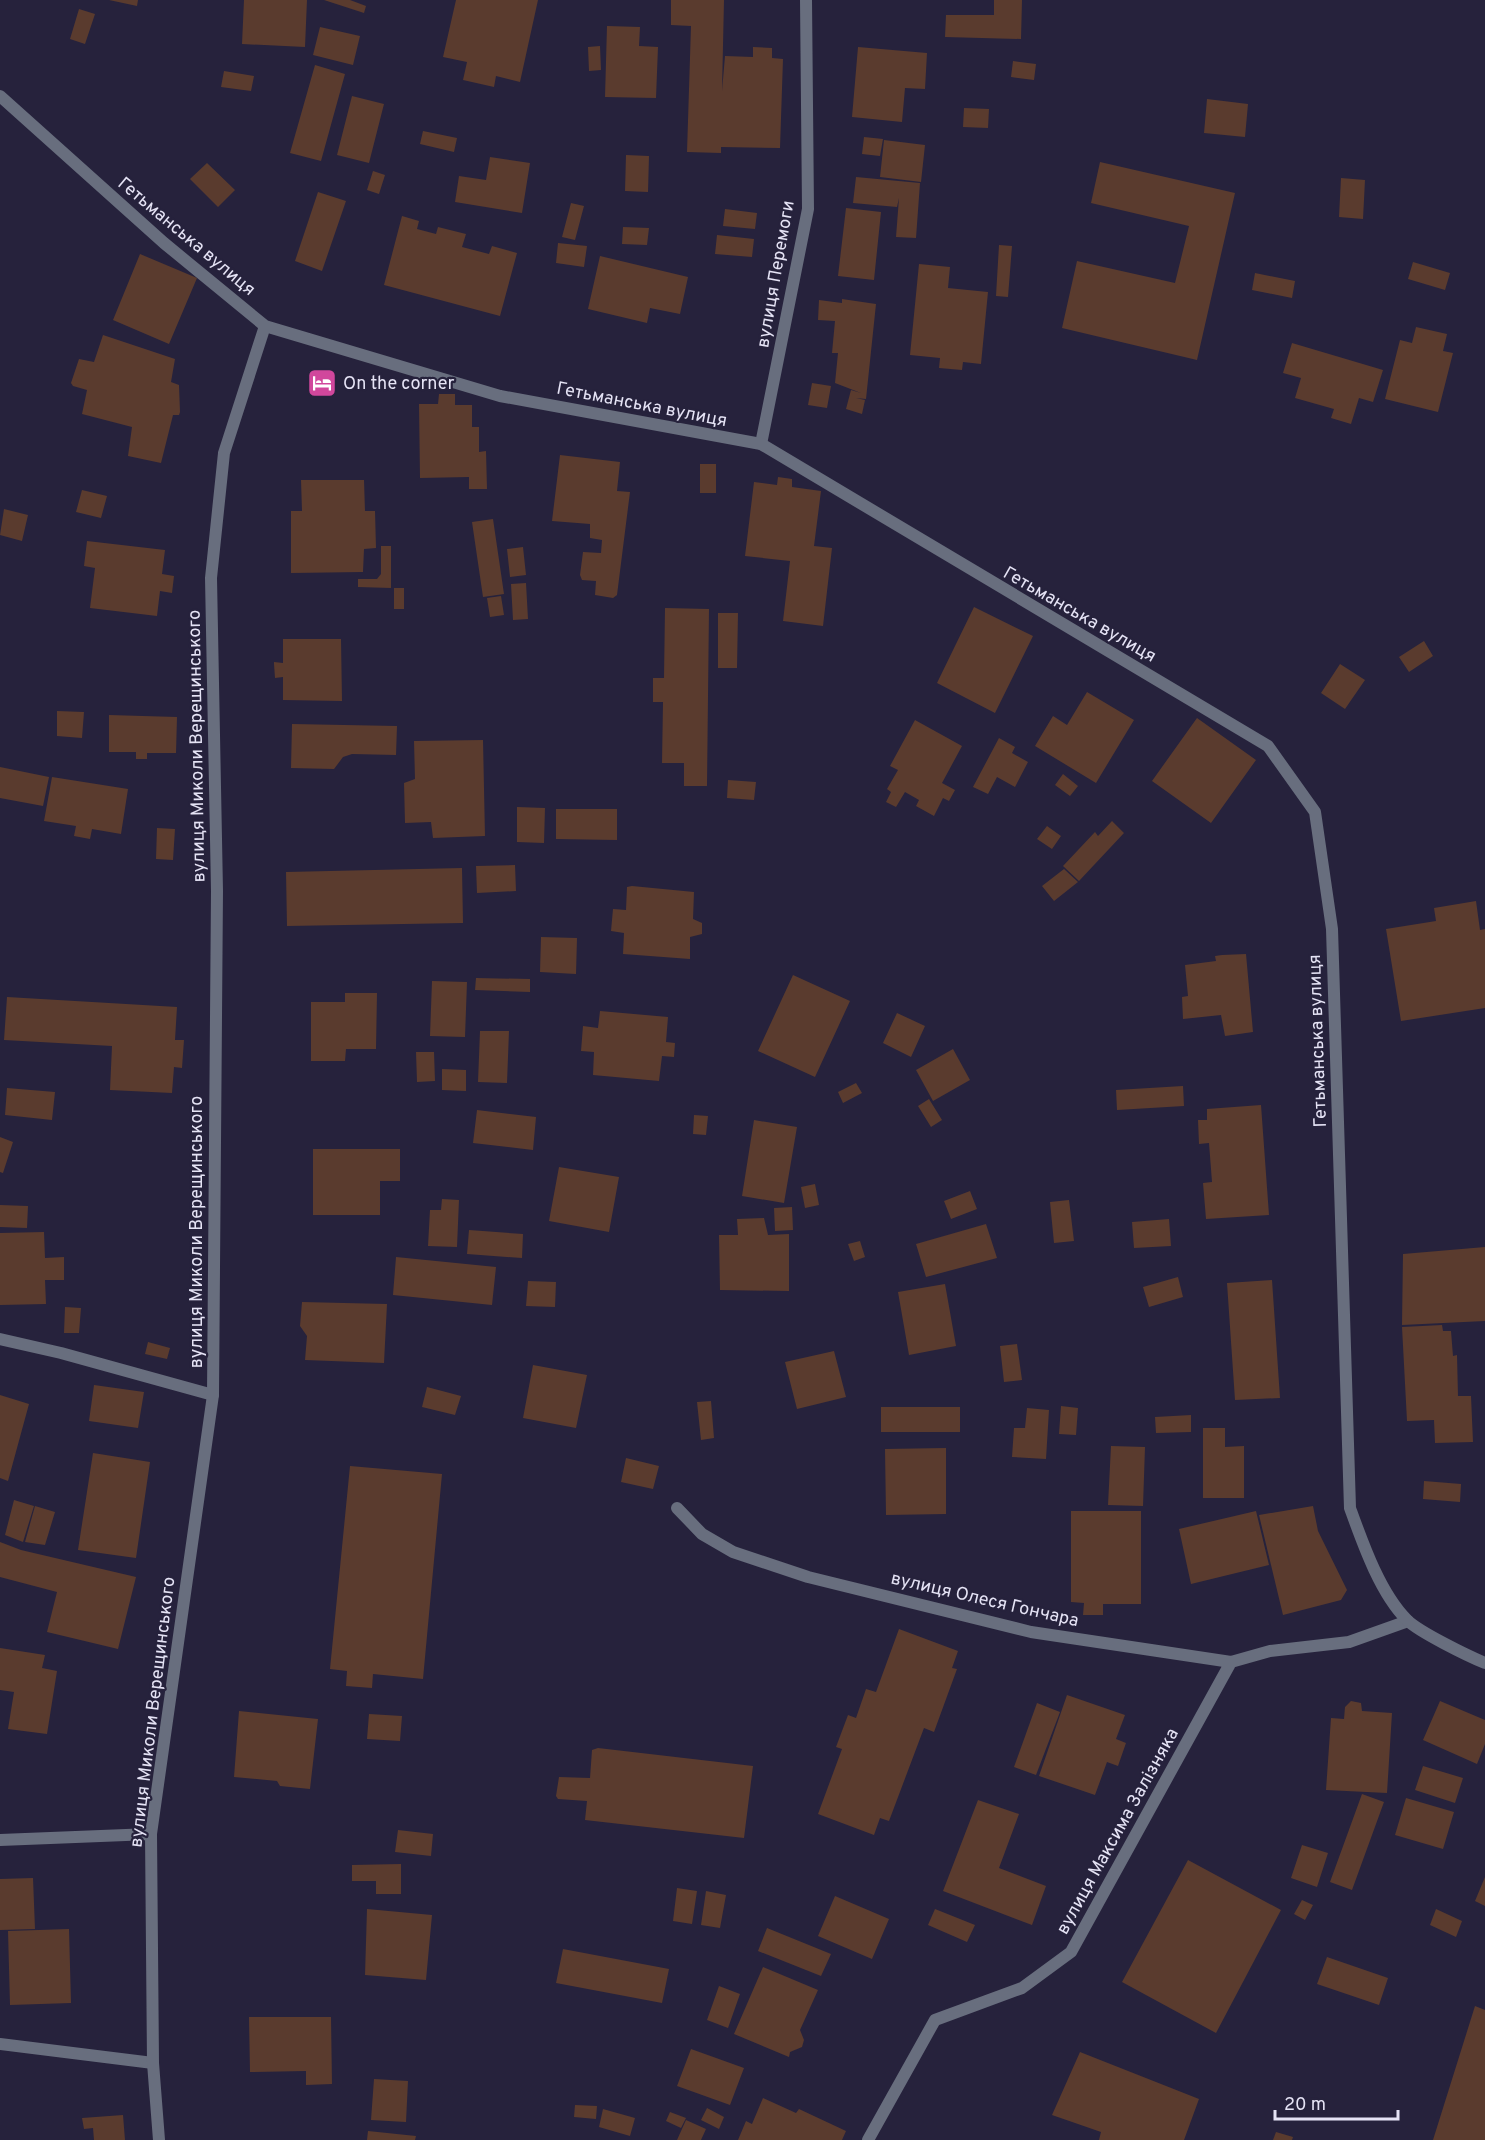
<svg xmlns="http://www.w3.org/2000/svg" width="1485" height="2140" font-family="Overpass,sans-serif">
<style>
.building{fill:#5a3b2e}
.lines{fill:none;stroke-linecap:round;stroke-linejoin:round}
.minor{stroke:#686e7e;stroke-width:12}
.tertiary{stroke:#686e7e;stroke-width:12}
.labels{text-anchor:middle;stroke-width:4.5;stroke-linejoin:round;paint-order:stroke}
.street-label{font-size:18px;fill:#e5e3f5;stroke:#26223c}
.poi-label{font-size:18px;fill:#e5e3f5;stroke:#26223c;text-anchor:start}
</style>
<rect width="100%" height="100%" fill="#26223c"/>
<path class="building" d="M109,0H138L137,6Z
M244,0H307L305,47L242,44Z
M324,0H350L366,6L364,13Z
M456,0H538L520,82L496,76L494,87L463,80L467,62L443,57Z
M671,0H724L722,91L725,56L753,57V47L772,48V58L783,59L780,148L721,147V153L687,152L691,26L671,25Z
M994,0H1022L1021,39L945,37L946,15H994Z
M79,9L95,14L85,44L70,39Z
M607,26L640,27L639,46L658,47L656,98L605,97Z
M320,27L360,36L353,65L313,55Z
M600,46L601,70L589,71L588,47Z
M858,47L927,53L925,89L905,88L902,122L852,117Z
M1013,61L1036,64L1034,80L1011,77Z
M315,65L345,74L321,161L290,153Z
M224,71L254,76L251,91L221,87Z
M352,96L384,104L369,163L337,155Z
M1207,99L1248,104L1245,137L1204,133Z
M964,108L989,109L988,128L963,127Z
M423,131L457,138L454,152L420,144Z
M864,137L883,139L880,156L862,154Z
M884,140L925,145L921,182L880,177Z
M626,155L649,156L648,192L625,191Z
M490,157L530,163L522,213L455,202L459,176L486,180Z
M1100,162L1235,193L1197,360L1062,328L1077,261L1175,283L1189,226L1091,203Z
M207,163L235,190L218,207L190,179Z
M373,171L385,175L379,194L367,190Z
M856,177L920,183L916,238L896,237L899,198L897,207L853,203Z
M1341,178L1365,180L1363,219L1339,217Z
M318,192L346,201L322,271L295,261Z
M571,203L584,206L575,240L562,237Z
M846,208L881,212L874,280L838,276Z
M725,209L757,213L755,229L723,226Z
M402,216L419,221L417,229L436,234L438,227L466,234L462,247L489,254L492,246L517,253L500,316L384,285Z
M623,227L649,228L647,245L622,244Z
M717,235L754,239L752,257L715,254Z
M558,243L587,246L584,267L556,263Z
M999,245L1012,246L1008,297L996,296Z
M140,254L197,278L169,344L113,320Z
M600,256L688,277L680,314L650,308L647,323L588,309Z
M1413,262L1450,273L1445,290L1408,279Z
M919,264L950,267L948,288L988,292L981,364L963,362L962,370L939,368L940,358L910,355Z
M1255,273L1295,281L1292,298L1252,290Z
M842,299L876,304L866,399L856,398L865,400L862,414L846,409L851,390L861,393L835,383L838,353H832L835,321L818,320L819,300L842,303Z
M1416,327L1447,334L1443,351L1453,353L1438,412L1385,399L1400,340L1412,343Z
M103,335L175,359L171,382L179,385L180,412L179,415H173L161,463L128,456L132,427L82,414L87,390L73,386L71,383L79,359L94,362Z
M1292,343L1383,370L1373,402L1359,398L1351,424L1331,418L1334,409L1295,398L1301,378L1283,373Z
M812,383L831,386L827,408L808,405Z
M439,394H455V405H472V427H479V452L486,451L487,489H469V477L420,478L419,404H438Z
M560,455L620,462L617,491L630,492L617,595L613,598L595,595L596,581L582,580L580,575L583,552L601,553L602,540L590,538V524L552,521Z
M700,464H716V493H700Z
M778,477L792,479V487L821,491L814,546L832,548L823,626L783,621L790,561L745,556L754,482L777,485Z
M301,480H364L365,511H375L376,548L364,549L363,572L291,573V511H302Z
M82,490L107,496L101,518L76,512Z
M4,509L28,515L22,541L0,535Z
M493,519L504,594L483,597L472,522Z
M87,541L165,550L162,574L174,576L172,593L160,591L157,616L90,608L95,568L84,566Z
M381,546H391V588L358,587V579H377L381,574Z
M523,547L526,575L510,577L507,549Z
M526,583L528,619L513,620L511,584Z
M394,588H404V609H394Z
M501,596L504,615L490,617L487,598Z
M974,607L1033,636L995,713L937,683Z
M665,608L709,609L707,786H684V763H662L663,702H653V678H664Z
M718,613H738L737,668H718Z
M283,639H341L342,701L283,700V677L275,678L274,664V662L283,663Z
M1424,641L1433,656L1409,672L1399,657Z
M1340,664L1365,680L1345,709L1321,693Z
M1087,692L1134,720L1096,783L1035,746L1053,716L1067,725Z
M57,711L84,712L82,738L57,736Z
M109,715L177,717L176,753H147V759H136V752H109Z
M1197,718L1256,760L1211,823L1152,781Z
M915,720L962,746L942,783L955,790L949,801L943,798L934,816L916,806L919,800L905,792L896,807L886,802L891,792L887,789L898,770L890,766Z
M292,724L397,726L396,755L352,754L343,757L334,769L291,768Z
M999,738L1015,747L1012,753L1028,762L1015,787L997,777L988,794L973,787Z
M483,740L485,836L433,838L431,822L405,823L404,783L415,779L414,741Z
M0,767L49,777L43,806L0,798Z
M1063,774L1078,786L1070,796L1055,785Z
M52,777L128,789L121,834L92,829L90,839L74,836L76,826L44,821Z
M728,780L756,782L754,800L727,798Z
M517,807L545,808L544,843L517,842Z
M556,809H617V840L556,839Z
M1112,821L1124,833L1079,881L1063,866L1095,832L1098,836Z
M1047,826L1061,836L1052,849L1037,839Z
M157,828L175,829L173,860L156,859Z
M515,865L516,891L477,893L476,866Z
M462,868L463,923L287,926L286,872Z
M1064,869L1078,882L1054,901L1042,886Z
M632,886L694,892L693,919L702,923V934L690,937V959L623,954L624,933L611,931L613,909L626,910L627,887Z
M1476,901L1480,930L1485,929V1008L1401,1021L1386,929L1436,921L1434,908Z
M541,937L577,938L576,974L540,972Z
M1246,954L1253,1032L1225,1036L1221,1015L1183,1019L1182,997L1188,996L1185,965L1216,961L1215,956L1222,955Z
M793,975L850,1001L815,1077L758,1051Z
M476,978L530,979V992L475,990Z
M432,981L467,982L465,1037L430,1036Z
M345,993H377L376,1049H346L345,1061H311V1002H345Z
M7,997L177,1007L175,1040H184L182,1068L174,1067L172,1093L110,1090L112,1046L4,1040Z
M600,1011L668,1017L666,1042L675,1043L674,1057L662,1056L659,1081L593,1075L594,1052L581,1051L583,1026L598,1028Z
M897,1013L925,1026L911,1057L883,1043Z
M480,1031H509L507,1083L478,1082Z
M953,1049L970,1080L933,1101L916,1070Z
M416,1052H434L435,1081L417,1082Z
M442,1069L466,1070V1091L442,1090Z
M856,1083L862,1093L843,1103L838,1092Z
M1183,1086L1184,1106L1117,1110L1116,1090Z
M7,1088L55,1092L52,1120L5,1115Z
M929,1099L942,1120L931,1127L918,1106Z
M1261,1105L1269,1215L1206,1219L1203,1183L1212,1182L1209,1143L1199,1144L1198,1120H1207V1109Z
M477,1110L536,1117L533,1150L473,1143Z
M694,1115L708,1116L706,1135L693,1134Z
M754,1120L797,1127L784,1203L742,1196Z
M0,1137L13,1142L3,1173L0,1172Z
M313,1149H400V1181H380V1215H313Z
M559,1167L619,1177L609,1232L549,1221Z
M815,1184L819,1205L805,1208L801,1187Z
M970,1191L977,1209L951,1219L944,1201Z
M442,1199L459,1200L457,1247L428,1246L430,1210H441Z
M1069,1200L1074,1241L1054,1243L1050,1202Z
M0,1205L28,1206L27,1228L0,1227Z
M792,1207L793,1230L775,1231L774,1208Z
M764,1218L768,1235L789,1234V1291L720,1290L719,1235H738L737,1219Z
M1169,1219L1171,1246L1134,1248L1132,1222Z
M986,1224L997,1258L926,1277L916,1244Z
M469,1230L523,1234L522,1258L467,1254Z
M44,1232L45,1258L64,1257V1280H45L46,1304L0,1305V1233Z
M860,1241L865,1257L854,1261L848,1244Z
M1485,1247V1321L1402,1325L1403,1254Z
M396,1257L496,1267L492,1305L393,1295Z
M1178,1277L1183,1297L1149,1307L1143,1287Z
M1272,1280L1280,1398L1235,1400L1227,1283Z
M528,1281L556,1282L555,1307L526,1306Z
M945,1284L956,1346L909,1355L898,1292Z
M302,1302L387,1304L384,1363L305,1360L307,1336L300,1326Z
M65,1307L81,1308L79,1333H64Z
M1442,1325L1443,1331H1451L1453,1356L1457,1355L1458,1396H1471L1473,1442L1435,1443L1434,1420L1407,1421L1402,1327Z
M148,1342L170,1348L167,1359L145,1354Z
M1017,1344L1022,1380L1004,1382L1000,1346Z
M834,1351L846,1397L797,1409L785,1362Z
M533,1365L587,1375L576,1428L523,1418Z
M94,1385L144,1392L138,1428L89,1421Z
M427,1387L461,1396L455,1415L422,1407Z
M0,1395L29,1404L8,1481L0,1478Z
M711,1401L714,1438L701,1440L697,1402Z
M1061,1406L1078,1408L1076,1435L1059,1434Z
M881,1407H960V1432H881Z
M1027,1408L1049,1410L1046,1459L1012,1457L1014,1428H1025Z
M1191,1415V1432L1156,1433L1155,1417Z
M1203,1428H1225V1447L1244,1446V1498H1203Z
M1111,1446L1145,1447L1143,1506L1108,1505Z
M946,1448V1514L886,1515L885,1449Z
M93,1453L150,1462L136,1558L78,1550Z
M626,1458L659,1466L653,1489L621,1482Z
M350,1466L442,1474L423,1679L373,1674L372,1688L346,1686L347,1671L330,1669Z
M1424,1481L1461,1484L1460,1502L1423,1499Z
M14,1500L34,1506L23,1542L5,1535Z
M35,1506L55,1512L45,1545L25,1542Z
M1313,1506L1318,1531L1347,1590L1341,1600L1283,1615L1259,1515Z
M1071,1511H1141V1604H1103V1615H1083L1084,1603L1071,1602Z
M1256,1511L1269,1565L1191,1584L1179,1529Z
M0,1542L21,1550L136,1577L118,1649L47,1632L57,1592L0,1577Z
M899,1629L958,1651L952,1668L957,1669L934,1732L924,1728L889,1821L880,1818L874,1835L818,1814L842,1749L836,1747L848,1715L856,1718L866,1689L876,1692Z
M0,1648L45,1655L42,1668L57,1671L47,1734L8,1729L14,1692L0,1690Z
M1067,1695L1125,1715L1116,1739L1126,1743L1118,1766L1107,1762L1095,1795L1039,1776Z
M1351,1701L1361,1703L1362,1711L1392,1713L1387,1793L1326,1790L1331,1718L1344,1719L1345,1707Z
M1440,1701L1485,1720V1744L1477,1764L1423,1740Z
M1037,1703L1060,1712L1036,1775L1014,1767Z
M239,1711L318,1719L310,1789L280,1786L277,1781L234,1777Z
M369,1714L402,1716L400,1741L367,1739Z
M598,1748L753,1766L744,1838L585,1820L587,1801L558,1799L556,1796L559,1777L590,1778L592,1750Z
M1423,1766L1463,1778L1455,1803L1415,1790Z
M1362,1794L1384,1802L1352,1890L1330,1882Z
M1406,1798L1454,1812L1443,1849L1395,1835Z
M978,1800L1019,1814L999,1868L1046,1886L1032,1925L943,1891Z
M398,1830L433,1834L431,1856L395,1852Z
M1302,1845L1328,1853L1317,1887L1291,1878Z
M1188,1860L1281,1910L1216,2033L1122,1982Z
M401,1864V1894H376V1881H352V1865Z
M1485,1877V1906L1475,1901Z
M33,1878L35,1929L0,1930V1879Z
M677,1888L697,1891L692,1924L673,1921Z
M706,1891L726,1895L720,1928L701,1925Z
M835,1896L889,1919L872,1959L818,1936Z
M1302,1900L1313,1905L1305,1920L1294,1914Z
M367,1909L432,1915L426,1980L365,1975Z
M935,1909L975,1925L967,1942L928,1925Z
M1436,1909L1462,1921L1456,1937L1430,1925Z
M767,1928L831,1954L821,1976L758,1951Z
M69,1929L71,2003L10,2005L8,1931Z
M563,1949L669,1969L662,2003L556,1983Z
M1327,1957L1388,1978L1379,2005L1317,1984Z
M763,1967L818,1990L800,2030L804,2040L802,2047L790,2052L789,2057L734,2034Z
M719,1986L740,1994L728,2028L707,2020Z
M1475,2006L1485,2010V2140H1433Z
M249,2017H331L332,2084L306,2085V2071L250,2072Z
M691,2049L744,2068L730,2105L677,2086Z
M1080,2052L1199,2099L1184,2140H1099L1101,2132L1052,2115Z
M374,2079L408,2081L406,2122L371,2120Z
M763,2098L796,2113L799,2109L846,2131L842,2140H738L746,2121L752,2124Z
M575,2105L597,2106L596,2119L574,2117Z
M707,2108L724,2117L719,2129L701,2120Z
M603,2109L635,2118L630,2136L599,2127Z
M670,2112L686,2118L681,2128L666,2121Z
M123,2115L125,2140H94L93,2128L84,2129L82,2118Z
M686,2120L706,2129L701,2140H677Z
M368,2131L416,2136L415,2140H367Z
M1276,2132L1293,2137L1292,2140H1273Z"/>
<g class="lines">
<path class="minor" d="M761,444L808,209L806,0
M0,1339L61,1353L213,1395
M677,1508L702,1534L733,1552L808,1577L1031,1632L1231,1662L1270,1651L1349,1642L1408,1621
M0,1840L151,1834
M0,2044L153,2063
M868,2140L935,2020L1022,1988L1071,1952L1231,1662"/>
<path class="tertiary" d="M0,96L164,243L265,326L500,396L761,444L1268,746L1315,812L1332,929L1350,1508C1363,1544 1380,1593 1407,1620C1419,1632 1468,1656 1485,1663
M159,2140L153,2063L151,1834L213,1395L217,891L211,578L224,453L265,326"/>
</g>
<defs>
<g id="hotel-square" transform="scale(1.5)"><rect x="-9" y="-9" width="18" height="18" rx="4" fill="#d1479c" stroke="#26223c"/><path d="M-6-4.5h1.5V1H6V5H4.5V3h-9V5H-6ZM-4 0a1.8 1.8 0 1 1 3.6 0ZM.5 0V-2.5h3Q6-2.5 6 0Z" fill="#fff"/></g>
</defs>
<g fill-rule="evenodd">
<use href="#hotel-square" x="322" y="383"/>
</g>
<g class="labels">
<g class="street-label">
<text transform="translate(187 236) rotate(40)" y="6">Гетьманська вулиця</text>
<text transform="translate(775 274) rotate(-80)" y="6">вулиця Перемоги</text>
<text transform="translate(642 404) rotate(11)" y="6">Гетьманська вулиця</text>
<text transform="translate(1080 614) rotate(30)" y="6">Гетьманська вулиця</text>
<text transform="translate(196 746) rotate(-91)" y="6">вулиця Миколи Верещинського</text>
<text transform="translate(1317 1041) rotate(-92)" y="6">Гетьманська вулиця</text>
<text transform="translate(196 1232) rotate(-90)" y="6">вулиця Миколи Верещинського</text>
<text transform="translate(985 1599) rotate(13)" y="6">вулиця Олеся Гончара</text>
<text transform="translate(152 1712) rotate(-83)" y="6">вулиця Миколи Верещинського</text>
<text transform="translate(1117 1831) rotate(-61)" y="6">вулиця Максима Залізняка</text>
</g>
<g class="poi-label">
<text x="343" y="389">On the corner</text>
</g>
</g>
<path d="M1275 2110v9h123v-9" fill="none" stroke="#e5e3f5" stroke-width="3"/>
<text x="1284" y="2110" font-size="18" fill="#e5e3f5" stroke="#26223c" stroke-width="4.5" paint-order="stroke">20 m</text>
</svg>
